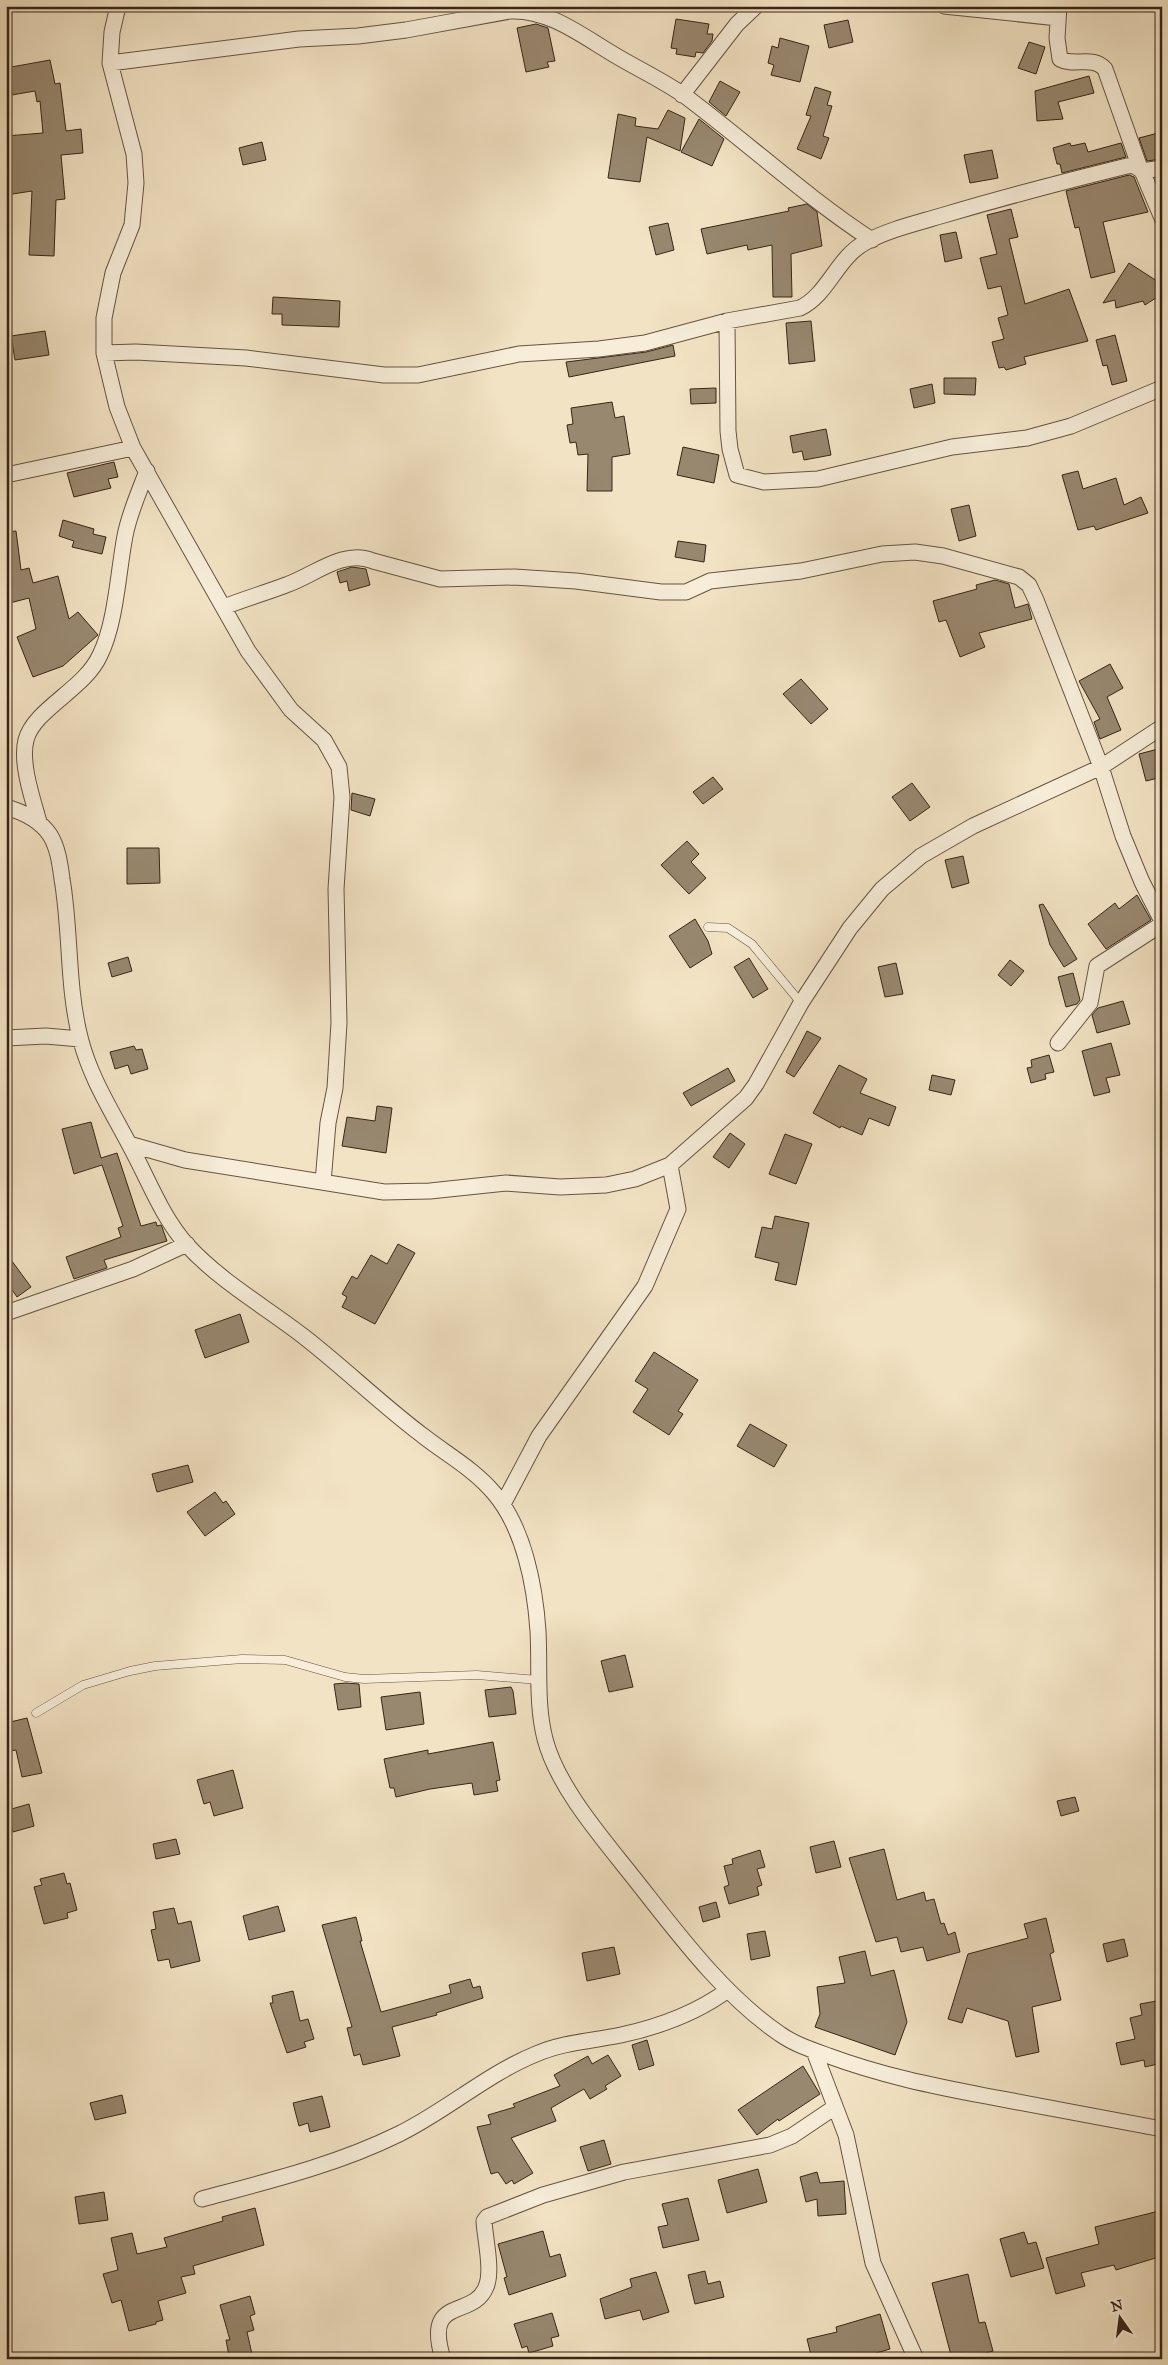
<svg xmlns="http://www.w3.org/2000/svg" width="1168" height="2365" font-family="'IM FELL Great Primer',serif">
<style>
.building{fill:#988870;stroke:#372516}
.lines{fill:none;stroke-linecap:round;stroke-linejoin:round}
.lane-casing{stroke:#665442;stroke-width:9}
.street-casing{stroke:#665442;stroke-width:17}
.lane{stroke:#f7edd9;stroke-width:8}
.street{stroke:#f7edd9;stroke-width:15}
</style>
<rect width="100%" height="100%" fill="#f2e3c4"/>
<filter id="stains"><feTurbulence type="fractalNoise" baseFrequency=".004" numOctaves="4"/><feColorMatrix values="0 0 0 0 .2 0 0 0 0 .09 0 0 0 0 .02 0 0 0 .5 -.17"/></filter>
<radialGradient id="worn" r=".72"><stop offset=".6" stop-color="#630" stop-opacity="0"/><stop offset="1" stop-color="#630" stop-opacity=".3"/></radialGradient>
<path class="building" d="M676,19L709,24L707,34H713L712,41L703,53L696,52L695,57L676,54L677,49L671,48Z
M848,20L853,42L829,48L824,25Z
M536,24L548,28L555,61L547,62L549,67L526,72L517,28Z
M780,38L809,46L800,82L771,75L774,65L768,63L772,46L778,48Z
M1029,42L1045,47L1036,74L1018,68Z
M50,60L55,84L60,83L66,131L81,129L83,153L61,155L65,199L56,200L54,256L29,255L32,191L6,195V136L43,133L40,101L37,102L35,91L6,96V68Z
M1089,76L1094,93L1058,102L1063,119L1037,121L1035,91Z
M720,81L740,92L726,116L709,102Z
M815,87L831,92L827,105L832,106L823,136L829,138L821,159L797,149L811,116L806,115Z
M668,110L685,118L680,151L647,137L640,182L608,178L618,114L636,118L635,126L658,129Z
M699,119L724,139L712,166L681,152Z
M1162,132V159L1147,161L1139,138Z
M262,142L266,160L243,165L239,148Z
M1070,143L1071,146L1085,143L1088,152L1121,143L1126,157L1062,173L1060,164H1057L1053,148Z
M992,150L998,178L970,183L964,155Z
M1129,175L1134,177L1148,212L1103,222L1115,272L1091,278L1079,227L1075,228L1066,191Z
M807,204L817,212L822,246L791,254L792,297H773L772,245L748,250L747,245L707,254L701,229L789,211L788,208Z
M1011,209L1018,237L1009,239L1025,304L1069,289L1088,341L1024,357L1026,364L1006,370L1004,367L999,368L992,342L1004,339L998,318L1008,315L1001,286L988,289L980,258L997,254L987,215Z
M668,223L674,250L656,255L649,227Z
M956,232L962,258L945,262L940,235Z
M1129,263L1160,283L1162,294L1145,305L1143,301L1116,308L1115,300L1103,303Z
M273,297L340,301L339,327L282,325V314H272Z
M811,321L815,361L789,364L786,323Z
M45,331L49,355L15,360L11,336Z
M1115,335L1127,381L1112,385L1107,365L1103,366L1096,340Z
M673,345L675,356L569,377L566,362L646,352Z
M944,378H976L975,395L944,394Z
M932,384L935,403L914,408L910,389Z
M716,388V403L691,404L690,389Z
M612,402L615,418L624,416L630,454L612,457V491H587L588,454L578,455L576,442L570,443L567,425L573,424L571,408Z
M826,429L831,455L804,460L802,451L793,453L790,436Z
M683,447L719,455L714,483L677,475Z
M114,462L118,477L108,479L111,488L74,497L67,473Z
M1078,471L1083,489L1116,478L1124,505L1141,497L1148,513L1096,530L1094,526L1078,530L1062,475Z
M969,505L976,536L959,541L951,509Z
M63,520L94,529L93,534L106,537L102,554L72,547L74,541L59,536Z
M16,531L21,570L29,568L33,583L58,576L69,619L78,612L98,635L63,666L33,677L17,637L36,629L29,598L6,604V532Z
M678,541L706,545L704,562L675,557Z
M352,567L366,569L370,585L349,591L347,581L340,583L337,572Z
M995,580L1009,584L1015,608L1028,604L1032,619L979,633L985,647L960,657L946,620L939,622L933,601L977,589L976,585Z
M1110,664L1123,688L1107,697L1121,730L1100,739L1094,722L1100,719L1079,681Z
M801,679L828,709L811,724L783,694Z
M1162,748V777L1146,781L1139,754Z
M713,777L723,789L703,804L693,792Z
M912,783L930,807L910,821L892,797Z
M352,793L375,799L370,816L351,810Z
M687,841L699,854L691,862L706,878L689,894L661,865Z
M127,848H159L160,883L127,884Z
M963,856L969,883L952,888L945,860Z
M1137,895L1151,920L1106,949L1088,924L1115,903L1119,909Z
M1043,904L1077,959L1064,967L1050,945L1039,905Z
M695,919L708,941L712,954L690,968L669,936Z
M128,957L132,971L112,977L108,963Z
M749,958L768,989L753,998L734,967Z
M1010,960L1024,971L1011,986L998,975Z
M896,963L903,994L885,997L878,967Z
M1073,973L1080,1000L1077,1004L1066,1007L1058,977Z
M1123,1001L1130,1024L1097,1033L1092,1015L1098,1008Z
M807,1031L821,1038L794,1077L786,1072Z
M1111,1043L1120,1075L1106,1078L1110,1092L1094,1096L1082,1051Z
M134,1046L136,1050L142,1049L148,1069L131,1074L128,1065L115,1069L110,1052Z
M1049,1055L1054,1072L1045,1074L1046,1079L1031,1083L1027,1068L1032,1067L1031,1060Z
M839,1065L867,1079L860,1093L896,1107L889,1126L869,1118L862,1135L841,1126L840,1128L813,1113Z
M728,1068L735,1081L691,1106L683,1093Z
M932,1075L955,1080L951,1095L929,1090Z
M377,1106L392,1108L386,1153L342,1146L347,1117L375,1121Z
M91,1122L101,1158L117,1153L141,1226L156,1222L157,1226L161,1225L162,1227L167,1241L104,1260L107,1268L74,1279L66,1257L121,1237L118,1228L123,1226L102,1165L74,1174L62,1129Z
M730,1133L745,1144L729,1168L713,1157Z
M785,1134L812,1144L796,1184L769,1174Z
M775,1216L809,1223L796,1285L775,1280L779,1263L755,1257L762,1227L772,1229Z
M398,1244L415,1253L375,1324L342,1307L347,1297L342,1294L352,1276L357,1279L371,1255L387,1264Z
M6,1253L31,1287L17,1297L6,1281Z
M240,1314L249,1342L205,1358L195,1330Z
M654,1352L698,1380L678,1411L683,1414L669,1435L633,1412L648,1389L635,1381Z
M750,1424L787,1445L774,1467L737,1446Z
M188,1465L193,1482L157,1492L152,1474Z
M215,1492L223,1503L226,1501L235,1514L205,1536L187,1512Z
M625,1655L633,1687L609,1692L601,1661Z
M346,1683L359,1684L361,1707L338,1710L334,1684Z
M511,1687L513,1691L516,1714L489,1717L485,1690Z
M420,1692L424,1724L386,1730L381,1697Z
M27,1718L42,1773L22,1777L16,1750L6,1752V1723Z
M493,1742L500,1780L496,1781L498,1791L474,1795L472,1783L430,1789L396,1797L394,1788H390L384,1759L428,1750V1754Z
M233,1770L243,1808L214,1816L210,1802L204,1804L197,1780Z
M1075,1797L1079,1811L1061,1816L1057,1801Z
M29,1804L34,1826L13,1832L8,1810Z
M176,1839L180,1854L156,1859L153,1844Z
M834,1841L841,1867L816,1873L810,1847Z
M884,1849L897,1900L924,1892L926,1901L934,1899L941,1924L944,1923L948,1935L955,1932L960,1952L927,1961L923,1947L901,1952L897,1937L876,1942L849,1858Z
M760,1850L765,1867L757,1869L762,1885L757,1887L759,1895L729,1904L724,1887L729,1885L724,1866L733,1864L732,1859Z
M64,1873L67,1884L70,1883L77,1910L67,1913L68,1918L44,1924L34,1887L42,1885L40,1879Z
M716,1902L720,1917L703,1922L699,1907Z
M278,1906L285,1931L249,1940L243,1916Z
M174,1908L178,1924L191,1921L200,1961L171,1968L169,1959L158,1961L151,1930L156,1929L153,1912Z
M356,1917L362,1941H360L381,2012L451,1993L449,1985L470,1979L473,1988L480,1986L483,1998L436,2013L437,2015L392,2027L400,2056L363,2065L360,2054L354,2056L347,2028L352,2027L322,1925Z
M1046,1918L1054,1952L1050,1954L1061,2000L1032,2007L1039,2052L1016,2057L1008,2021L967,2008L962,2023L948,2019L968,1954L1028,1938L1024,1924Z
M765,1931L770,1956L751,1960L747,1934Z
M1124,1939L1128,1956L1107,1962L1103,1944Z
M614,1947L620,1974L587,1981L582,1953Z
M865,1951L871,1976L894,1970L907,2022L895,2055L815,2027L820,2014L817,1987L845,1983L839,1957Z
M293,1991L300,2021L308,2019L314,2039L304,2042L306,2047L287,2053L270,2003H273L272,1996Z
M1162,2000V2063L1145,2067L1144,2060L1121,2065L1116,2043L1135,2039L1130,2018L1142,2015L1140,2004Z
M647,2040L654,2065L639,2070L632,2045Z
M608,2055L621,2076L605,2086L607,2089L590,2099L584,2089L551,2108L556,2121L511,2138L533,2173L514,2184L512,2180L506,2184L498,2172L491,2174L477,2127L491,2124L488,2115L515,2107L513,2104L560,2086L554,2075L588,2056L592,2064Z
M803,2066L820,2094L779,2121L778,2119L757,2135L738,2110Z
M122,2095L126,2113L95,2120L90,2103Z
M322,2096L330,2127L310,2132L308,2123L299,2126L293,2103Z
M604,2140L611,2164L588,2171L580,2147Z
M758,2169L767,2202L727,2213L718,2180Z
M817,2172L820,2183L844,2181L846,2214L818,2216L817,2199L806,2202L800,2177Z
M104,2192L108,2220L79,2224L75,2197Z
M688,2198L699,2240L663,2248L658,2227L668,2225L662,2204Z
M255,2208L264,2245L193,2266L195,2274L181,2277L186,2293L158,2301L163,2320L156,2322V2324L129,2331L121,2300L112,2303L103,2274L118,2270L111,2238L132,2233L137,2254L167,2247L164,2238L223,2221L222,2217Z
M1159,2211L1162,2221V2253L1158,2254L1159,2257L1116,2270L1114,2265L1081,2273L1085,2286L1056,2294L1046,2258L1099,2244L1095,2227Z
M543,2231L550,2257L560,2254L566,2276L509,2295L504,2278L507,2277L498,2244Z
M1024,2232L1028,2244L1036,2242L1044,2268L1011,2277L1000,2239Z
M705,2271L708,2284L720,2281L724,2297L695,2304L688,2275Z
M656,2272L669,2312L643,2320L640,2310L605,2319L600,2299L632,2287L630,2279Z
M968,2274L979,2323L985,2322L993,2351L964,2359H952L932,2283Z
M250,2296L255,2314L250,2316L254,2330L247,2332L252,2354L237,2358L236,2355L229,2356L226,2340H230L220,2305Z
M552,2313L559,2336L551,2338L553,2346L529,2353L527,2346L522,2348L514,2324Z
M880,2314L890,2349L856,2359H812L807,2339L837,2332L836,2327Z"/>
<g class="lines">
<g class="lane-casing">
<path id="lane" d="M708,927L728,928L752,944L801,1003
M36,1713L83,1685L130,1671L155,1666L242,1659L285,1660L345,1677L364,1679L477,1675L538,1680"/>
</g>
<g class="street-casing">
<path id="street" d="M118,6L112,32L110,63L134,154L136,183L132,225L113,273L104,318V353L117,407L133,448L248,651L291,710L324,740L339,767L342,797L336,889L339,1023L335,1088L328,1123L323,1182
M944,6L1058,18
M1059,6L1057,38L1060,59C1074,67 1093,55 1105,69L1140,168
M110,63L299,39L358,36L406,30L510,11C548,9 581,35 613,54C636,68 662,80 685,96C748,143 806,197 872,240
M682,95L737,24L756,6
M1142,171L1162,168
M727,321L728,431L730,449L737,475L764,482L818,479L952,447L1027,438L1071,426L1162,388
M104,353L136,352L246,358L384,375H418L519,354L599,349L645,343L727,321L800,308C828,295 837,257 866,242C890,229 918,223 944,215C1005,197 1066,181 1127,166L1133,165L1142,171L1162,218
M6,475L133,448
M224,607C244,599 265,593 286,585C313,576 344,548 373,561L440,579L514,577L576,581L661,592H686L710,581L801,571L882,554L915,552L943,556L1019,577L1029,585L1036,600L1101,767L1123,836L1142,882L1162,921
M6,807C23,812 40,820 50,835C58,848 60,864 62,879C71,931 67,986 80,1037C89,1075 111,1110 129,1144L185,1160L384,1192L430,1191L506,1183L560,1187L606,1185L635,1179L670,1165L746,1098L756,1084L801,1003L850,928L882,889L921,856L973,826L1101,767L1162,727
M39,822C33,800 20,763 26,740C34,709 85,689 100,655C116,623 118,572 125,536C129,514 139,492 147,471
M6,1038L46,1036L80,1039
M1058,1043L1090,1003L1097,966L1162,924
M129,1144C148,1178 161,1216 187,1245C220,1281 264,1306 303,1336C343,1367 381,1404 422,1435C446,1454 474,1469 494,1493C524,1528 535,1586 538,1631C540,1668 536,1704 545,1739C558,1789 605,1841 637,1882C678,1934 724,1996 780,2034C794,2044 812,2050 829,2056C880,2075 933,2086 986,2096C1045,2107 1103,2118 1162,2129
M6,1313L133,1269L187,1244
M503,1504L539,1436L645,1286L678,1209L670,1165
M814,2051L846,2135L873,2263L916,2359
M202,2199C269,2181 336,2165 399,2134C446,2111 487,2074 536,2054C564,2042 592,2041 621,2035C658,2027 698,2012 728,1990
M443,2359C423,2294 473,2320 486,2287C493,2271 485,2239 484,2221L487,2217L543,2195L624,2172L770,2145L792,2136L835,2107"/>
</g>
<use href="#lane" class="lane"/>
<use href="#street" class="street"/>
</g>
<rect width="1168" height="2365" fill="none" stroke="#f2e3c4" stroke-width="25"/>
<rect x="8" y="8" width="1153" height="2350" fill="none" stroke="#372516" stroke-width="2.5"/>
<rect x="12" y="12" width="1143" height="2340" fill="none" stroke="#372516"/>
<g transform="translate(1120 2318) rotate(346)" stroke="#f7edd9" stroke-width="4" paint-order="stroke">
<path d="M0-4L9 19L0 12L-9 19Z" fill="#372516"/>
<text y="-8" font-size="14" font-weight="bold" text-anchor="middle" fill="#372516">N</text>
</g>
<rect width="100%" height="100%" filter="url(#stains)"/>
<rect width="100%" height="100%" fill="url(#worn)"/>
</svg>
